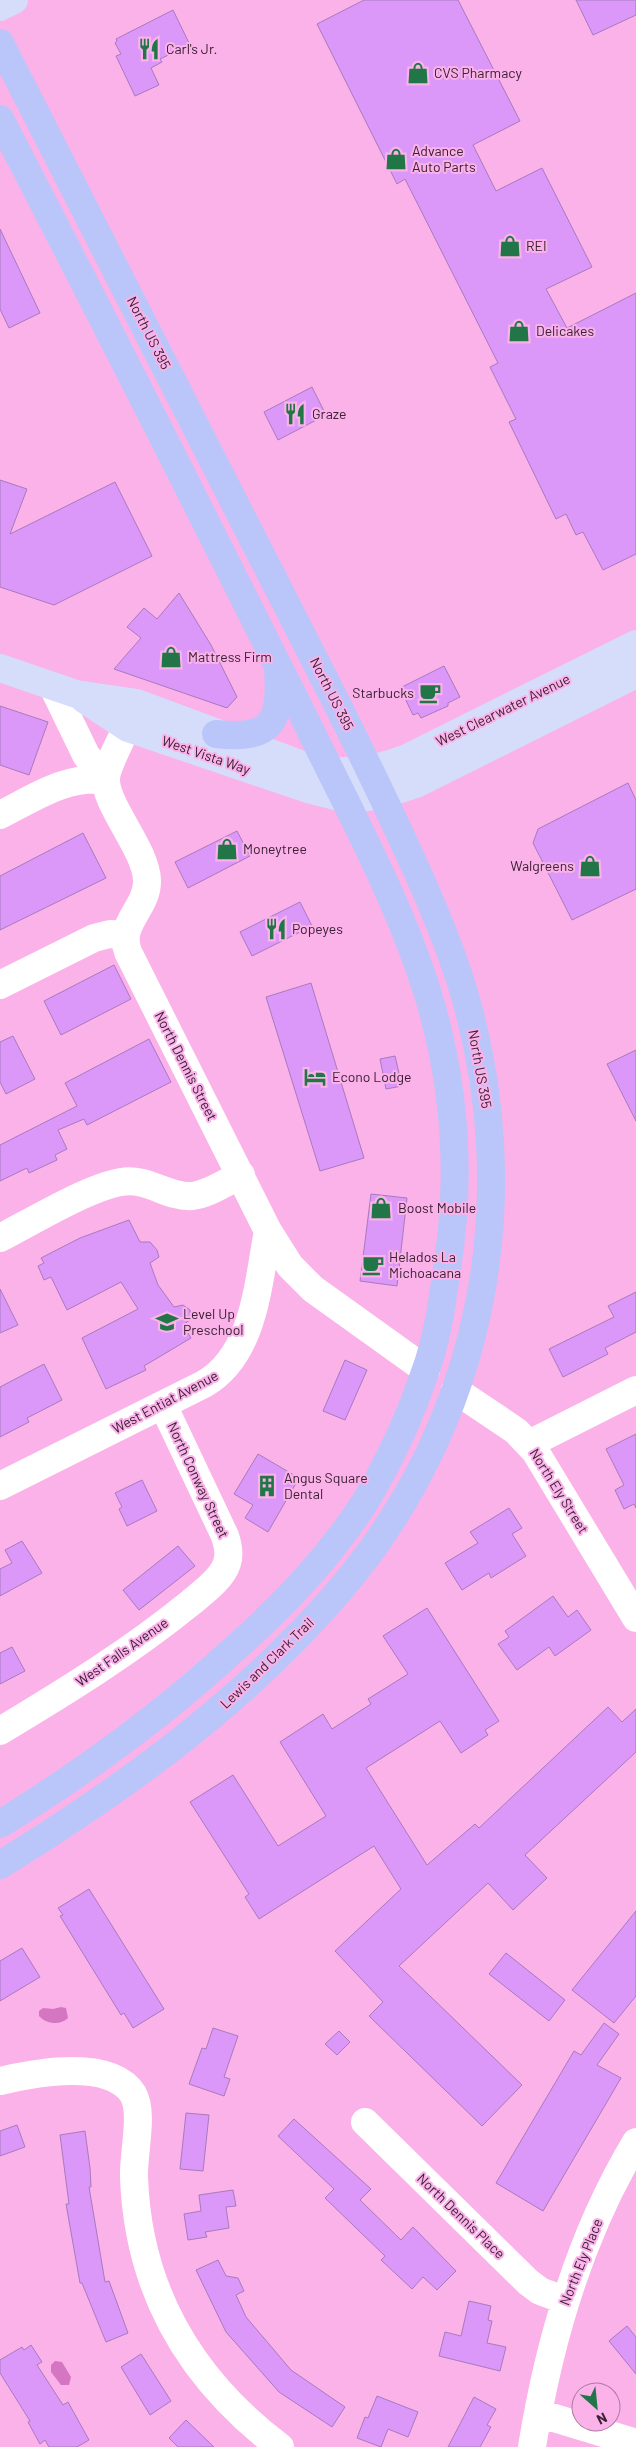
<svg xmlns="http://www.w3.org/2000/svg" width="636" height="2447" font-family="Barlow,sans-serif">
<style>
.water{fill:#d576c2}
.building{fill:#db98f9;stroke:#a87abd}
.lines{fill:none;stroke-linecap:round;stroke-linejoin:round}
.minor{stroke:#fff;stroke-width:28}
.major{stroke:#d6ddfb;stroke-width:28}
.highway{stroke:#bac6f9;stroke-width:28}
.labels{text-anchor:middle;stroke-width:4;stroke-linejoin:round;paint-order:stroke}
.poi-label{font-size:14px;fill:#3b2035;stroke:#fab2e9;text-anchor:start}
.street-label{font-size:14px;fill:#3b2035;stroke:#fab2e9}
</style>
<rect width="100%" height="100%" fill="#fab2e9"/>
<path class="water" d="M61,2007L66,2008L68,2018C60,2026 46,2024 39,2016V2011L43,2008L53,2009Z
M55,2361L62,2362L71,2377L69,2385H61L51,2372V2365Z"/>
<path class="building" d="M364,0H458L520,121L473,145L496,191L542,168L592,267L546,289L567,328L636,293V554L603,570L583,532L576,535L566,514L556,519L509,422L516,419L490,367L498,363L405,179L397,184L317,24Z
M576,0H636V15L593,35Z
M173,10L190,45L160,59L162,62L151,68L159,85L135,96L116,56L121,54L115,43L117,41L116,39Z
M0,229L40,313L9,328L0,309Z
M312,387L326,415L278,440L264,412Z
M0,480L27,489L10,534L115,482L152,556L54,605L0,587Z
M179,593L211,645L237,697L227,708L114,669L141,638L127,627L144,608L157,619Z
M444,666L460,697L448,703V706L421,718L418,713L413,715L400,688Z
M0,706L48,722L29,775L0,765Z
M628,783L636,800V889L572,920L533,843L538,829Z
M237,831L250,856L188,888L175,862Z
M83,833L106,878L0,930V876Z
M300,902L312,926L252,956L240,932Z
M114,965L131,999L61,1035L44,1001Z
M311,983L364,1158L320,1171L266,997Z
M13,1036L35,1079L6,1094L0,1082V1042Z
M149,1039L171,1082L87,1125L84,1119L58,1130L67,1149L55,1155L57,1160L29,1173L27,1168L0,1181V1145L77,1106L65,1083Z
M636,1050V1121L607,1064Z
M395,1056L402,1086L386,1089L380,1059Z
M371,1194L407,1198L397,1286L360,1281Z
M129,1220L140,1242H150L157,1250L159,1257L150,1263L158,1285L174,1307L183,1305L190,1310L191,1319L183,1325L191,1338L144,1366L146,1370L106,1389L82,1338L138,1309L121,1282L67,1310L51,1277L44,1280L38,1266L44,1263L41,1258L80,1238Z
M0,1289L18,1325L0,1333Z
M636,1292V1332L605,1348L608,1354L563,1377L549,1349L614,1317L608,1306Z
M345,1360L367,1370L345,1420L323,1411Z
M44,1364L62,1400L27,1418L29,1422L0,1437V1387Z
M636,1434V1508L634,1504L624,1509L615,1490L624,1485L606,1449Z
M258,1454L299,1478L268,1532L245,1518L253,1505L234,1494Z
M142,1480L157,1511L127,1526L119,1509L122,1507L115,1493Z
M509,1508L522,1528L512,1534L526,1556L491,1578L489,1573L462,1590L445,1563L478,1543L470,1532Z
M22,1541L42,1573L0,1596V1569L12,1563L5,1550Z
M178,1546L195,1566L139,1610L123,1590Z
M553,1596L568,1617L577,1610L591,1630L555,1656L549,1647L517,1670L498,1644L509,1637L505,1631Z
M427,1608L499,1721L485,1730L488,1735L461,1753L440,1721L366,1768L427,1865L475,1824L479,1828L608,1707L622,1722L636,1709V1752L525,1855L547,1878L513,1910L488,1883L399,1966L522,2085L482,2126L369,2016L383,2002L335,1951L401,1889L374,1846L259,1919L245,1897L249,1894L190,1802L233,1775L278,1846L326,1816L280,1742L323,1714L332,1729L371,1704L368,1699L408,1674L383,1636Z
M12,1647L25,1671L0,1684V1653Z
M89,1889L164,2009L133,2028L124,2013L121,2015L60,1916L63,1915L58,1908Z
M636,1911V1996L614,2023L572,1990Z
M22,1948L40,1977L0,2001V1961Z
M506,1953L565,2000L549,2021L489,1974Z
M604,2023L619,2034L597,2065L621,2078L543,2211L496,2183L574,2051L581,2055Z
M213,2028L238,2036L224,2077L230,2079L224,2096L189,2084L202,2048L206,2049Z
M339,2031L350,2042L337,2055L325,2044Z
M186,2113L209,2115L203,2171L180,2169Z
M294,2119L371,2189L360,2200L401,2240L413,2227L456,2271L437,2290L423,2277L412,2289L381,2260L385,2256L325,2198L334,2189L278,2136Z
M17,2125L25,2147L0,2156V2131Z
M85,2131L90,2168L91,2187H89L105,2282L109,2281L128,2333L106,2342L82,2283H80L66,2204H69L60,2135Z
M233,2190L236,2206L226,2207L229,2228L205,2232L207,2237L188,2240L184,2214L201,2211L199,2195Z
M218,2260L226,2276L238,2278L244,2291L236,2295L246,2317L291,2370L345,2407L332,2427L279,2392L226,2332L196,2270Z
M469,2301L491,2306L488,2320L492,2321L487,2343L506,2347L500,2371L439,2356L445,2332L461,2336Z
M627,2326L636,2337V2374L609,2341Z
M31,2345L42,2362L37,2365L63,2405L68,2402L89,2440L77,2447H49L45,2440L40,2444L28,2422L30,2421L0,2373V2360L22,2347L24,2350Z
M141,2354L171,2401L150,2415L121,2367Z
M377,2396L418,2412L408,2437L388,2429L381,2447L357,2438L365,2417L368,2418Z
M474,2397L496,2409L487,2425L491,2427L480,2447H448Z
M186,2420L214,2447H178L169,2438Z"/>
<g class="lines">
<path class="minor" d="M53,687L86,755L106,780
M136,707C130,724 107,763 106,778C104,804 146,849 147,880C148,908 117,923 128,952L268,1231L290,1266L313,1289L426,1370
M0,815C36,797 64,776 106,780
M0,985L94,938L110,934L125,935
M0,1238C33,1221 87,1188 121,1182C147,1177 168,1198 192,1196C209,1194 226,1182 241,1175
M455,1390L516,1431L535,1451L636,1618
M529,1444L636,1390
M0,1486L204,1384C255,1355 258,1282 268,1231
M0,1731C65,1692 130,1652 189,1604C202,1593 222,1579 227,1563C230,1554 228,1545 225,1536L163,1405
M0,2081C34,2073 110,2058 133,2094C144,2113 133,2154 134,2177C138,2291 190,2379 280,2447
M365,2122L528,2282L540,2291L564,2300
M538,2413L636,2443
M532,2447C549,2341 580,2235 636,2142"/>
<path class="major" d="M0,7L14,0
M0,668L76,694L137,703L308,767C341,775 375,771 407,758L636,644
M84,699L128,728L311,790L343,798H359L382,795L416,784L636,674"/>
<path class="highway" d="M0,43C100,241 203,437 302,635C338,705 373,775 406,847C427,892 447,938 462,986C526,1197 484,1421 340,1590C244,1702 125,1788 0,1865
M0,119C94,300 186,482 277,664C300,708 321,753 344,798C375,861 406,924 427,991C455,1082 462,1174 447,1268C442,1304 437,1341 424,1375C409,1419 389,1462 365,1502C329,1558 282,1607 232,1651C160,1717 83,1773 0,1824
M216,734C271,740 282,723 278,670"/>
</g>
<defs>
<g id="restaurant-bare" transform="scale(1.725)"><path d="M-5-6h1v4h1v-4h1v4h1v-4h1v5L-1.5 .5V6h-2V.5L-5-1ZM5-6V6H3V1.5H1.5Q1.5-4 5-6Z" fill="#227547" stroke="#fab2e9" stroke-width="2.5" paint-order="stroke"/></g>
<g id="shop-bare" transform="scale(1.725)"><path d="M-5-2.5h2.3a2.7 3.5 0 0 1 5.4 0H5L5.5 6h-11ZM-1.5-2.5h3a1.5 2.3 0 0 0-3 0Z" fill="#227547" stroke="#fab2e9" stroke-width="2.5" paint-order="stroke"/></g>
<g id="cafe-bare" transform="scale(1.725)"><path d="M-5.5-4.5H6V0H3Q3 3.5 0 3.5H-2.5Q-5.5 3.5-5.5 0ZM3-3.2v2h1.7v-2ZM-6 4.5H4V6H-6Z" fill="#227547" stroke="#fab2e9" stroke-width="2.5" paint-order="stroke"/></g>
<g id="hotel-bare" transform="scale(1.725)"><path d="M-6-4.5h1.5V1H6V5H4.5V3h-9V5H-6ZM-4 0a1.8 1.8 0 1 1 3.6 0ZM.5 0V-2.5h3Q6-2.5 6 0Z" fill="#227547" stroke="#fab2e9" stroke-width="2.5" paint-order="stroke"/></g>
<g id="school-bare" transform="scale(1.725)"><path d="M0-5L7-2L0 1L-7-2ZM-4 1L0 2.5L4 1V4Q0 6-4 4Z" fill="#227547" stroke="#fab2e9" stroke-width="2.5" paint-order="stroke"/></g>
<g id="building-bare" transform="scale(1.725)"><path d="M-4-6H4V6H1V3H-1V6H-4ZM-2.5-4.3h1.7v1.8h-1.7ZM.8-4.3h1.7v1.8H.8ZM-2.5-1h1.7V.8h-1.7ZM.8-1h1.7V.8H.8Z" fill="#227547" stroke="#fab2e9" stroke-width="2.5" paint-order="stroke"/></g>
</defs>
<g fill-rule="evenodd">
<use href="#restaurant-bare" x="149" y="49"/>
<use href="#shop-bare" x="418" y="73"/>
<use href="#shop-bare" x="396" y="159"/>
<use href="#shop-bare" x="510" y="246"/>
<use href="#shop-bare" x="519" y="331"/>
<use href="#restaurant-bare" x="295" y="414"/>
<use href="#shop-bare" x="171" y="657"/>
<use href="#cafe-bare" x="430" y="693"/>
<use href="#shop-bare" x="227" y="849"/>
<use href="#shop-bare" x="590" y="866"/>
<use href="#restaurant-bare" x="276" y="929"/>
<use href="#hotel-bare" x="315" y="1077"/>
<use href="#shop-bare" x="381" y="1208"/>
<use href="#cafe-bare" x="373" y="1265"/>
<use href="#school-bare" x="167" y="1322"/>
<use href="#building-bare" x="267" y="1486"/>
</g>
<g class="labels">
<g class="poi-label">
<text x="166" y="54">Carl's Jr.</text>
<text x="434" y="78">CVS Pharmacy</text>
<text x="412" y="156">Advance<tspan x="412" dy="16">Auto Parts</tspan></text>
<text x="526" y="251">REI</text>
<text x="536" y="336">Delicakes</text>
<text x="312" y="419">Graze</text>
<text x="188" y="662">Mattress Firm</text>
<text x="414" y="698" text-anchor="end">Starbucks</text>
<text x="243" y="854">Moneytree</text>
<text x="574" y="871" text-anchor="end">Walgreens</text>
<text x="292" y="934">Popeyes</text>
<text x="332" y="1082">Econo Lodge</text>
<text x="398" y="1213">Boost Mobile</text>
<text x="389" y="1262">Helados La<tspan x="389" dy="16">Michoacana</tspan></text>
<text x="183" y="1319">Level Up<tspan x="183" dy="16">Preschool</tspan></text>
<text x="284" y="1483">Angus Square<tspan x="284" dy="16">Dental</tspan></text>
</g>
<g class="street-label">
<text transform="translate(149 333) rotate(63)" y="5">North US 395</text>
<text transform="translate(332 694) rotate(63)" y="5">North US 395</text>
<text transform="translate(503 710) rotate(-26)" y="5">West Clearwater Avenue</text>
<text transform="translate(206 755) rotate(19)" y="5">West Vista Way</text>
<text transform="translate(186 1066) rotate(63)" y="5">North Dennis Street</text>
<text transform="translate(480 1069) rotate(80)" y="5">North US 395</text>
<text transform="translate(165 1402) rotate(-28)" y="5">West Entiat Avenue</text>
<text transform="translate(198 1480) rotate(65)" y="5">North Conway Street</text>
<text transform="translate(559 1491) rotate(58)" y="5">North Ely Street</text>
<text transform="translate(122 1652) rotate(-35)" y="5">West Falls Avenue</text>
<text transform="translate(267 1663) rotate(-44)" y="5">Lewis and Clark Trail</text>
<text transform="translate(461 2216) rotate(44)" y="5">North Dennis Place</text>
<text transform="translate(581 2262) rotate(-68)" y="5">North Ely Place</text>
</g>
</g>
<g transform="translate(596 2407) rotate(153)"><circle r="24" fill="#fab2e9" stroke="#ae78a1"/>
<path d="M0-4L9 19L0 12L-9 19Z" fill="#227547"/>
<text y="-8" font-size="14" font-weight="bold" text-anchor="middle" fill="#3b2035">N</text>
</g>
</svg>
